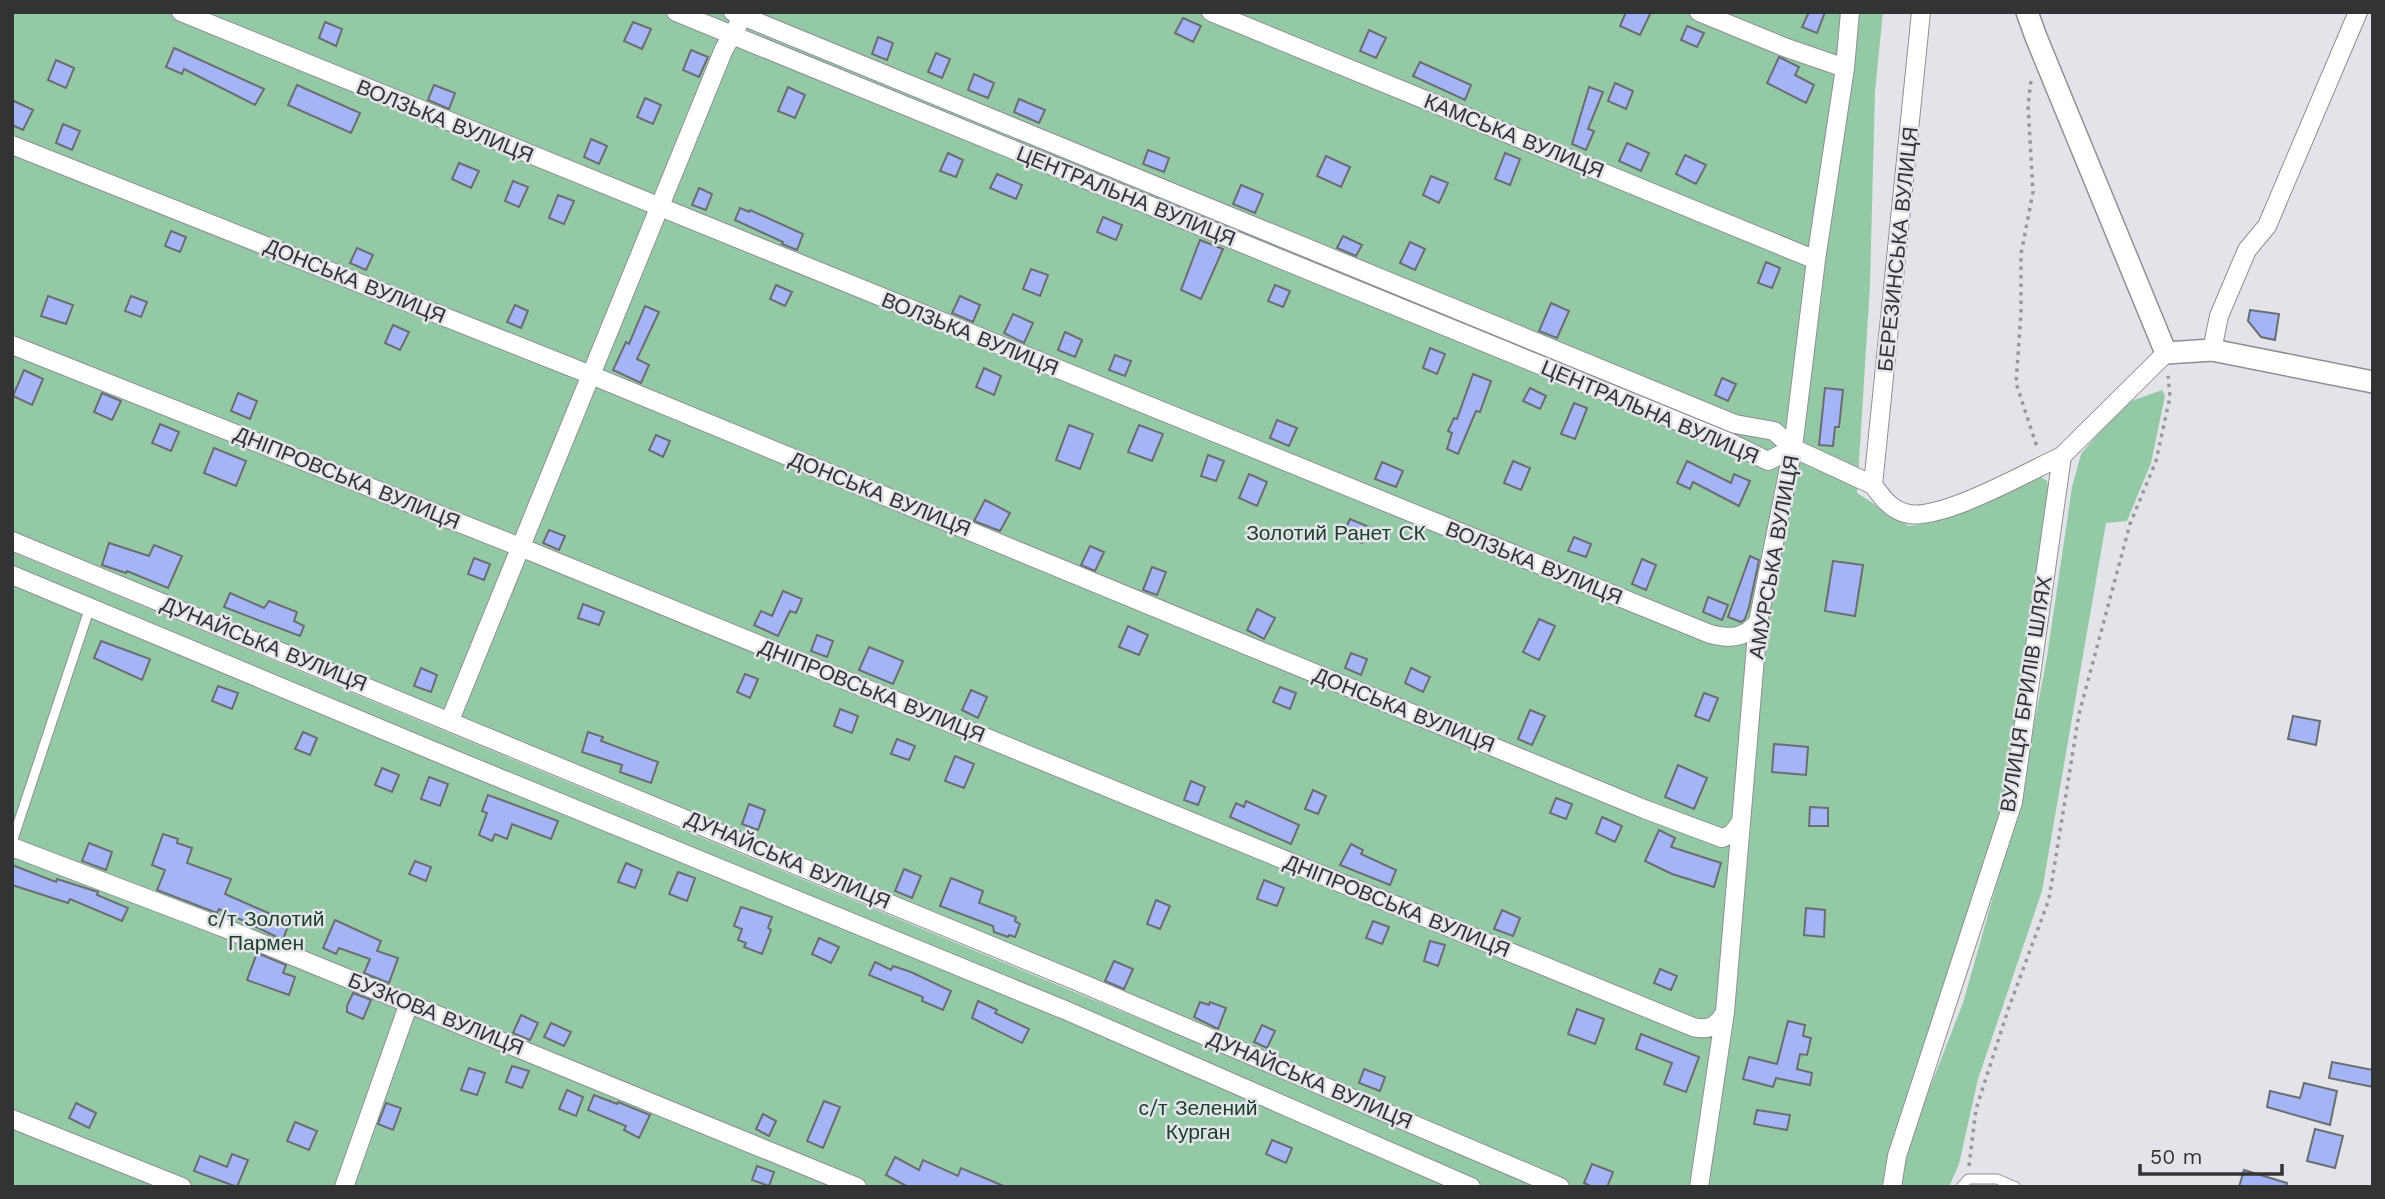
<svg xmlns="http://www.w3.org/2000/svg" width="2385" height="1199" font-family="'Work Sans',sans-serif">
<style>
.green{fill:#94c9a5}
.building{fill:#a3b5f4;stroke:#6b6d72;stroke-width:2}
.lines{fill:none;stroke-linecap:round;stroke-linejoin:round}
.service-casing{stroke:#8e8f95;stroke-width:11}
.minor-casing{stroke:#8e8f95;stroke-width:20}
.tertiary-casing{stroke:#8e8f95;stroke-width:24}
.path{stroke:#98999e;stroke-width:3.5;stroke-dasharray:3.5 5;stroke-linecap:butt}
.service{stroke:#fff;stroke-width:9}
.minor{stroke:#fff;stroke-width:18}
.tertiary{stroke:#fff;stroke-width:21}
.labels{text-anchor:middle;stroke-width:5;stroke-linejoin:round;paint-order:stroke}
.street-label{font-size:21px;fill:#323335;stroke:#e2e4ea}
.park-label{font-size:21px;fill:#1c402a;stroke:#e2e4ea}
</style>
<rect width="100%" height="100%" fill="#e2e4ea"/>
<path class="green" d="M12,12H1883L1875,91L1870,285L1857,493L1909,526L1944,520L1940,514L2038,475L2047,481L2050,499L2030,613L2006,804L1933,1016L1885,1187H12V552L1147,1022L1030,966L12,546Z
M2162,390L2165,396L2151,463L2127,521L2106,523L2042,891L1978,1079L1959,1164L1949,1187H1898L1900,1164L1963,1003L2018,808L2047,657L2072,487L2081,454L2123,404Z"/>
<path class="building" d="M1626,12H1651L1640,35L1620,26Z
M1809,12H1825L1817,33L1802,27Z
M1183,18L1201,26L1193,42L1175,33Z
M325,22L342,29L336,46L319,38Z
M633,22L651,29L642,49L624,41Z
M1687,26L1704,33L1697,47L1681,40Z
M1369,30L1386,38L1376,58L1360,51Z
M878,37L893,43L887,60L872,54Z
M174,48L264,89L255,105L184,69L182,74L166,67Z
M691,50L708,57L699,77L683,70Z
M936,53L950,59L942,78L928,72Z
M1779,57L1799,67L1795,75L1814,85L1806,103L1767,83Z
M56,60L74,68L66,88L48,80Z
M1420,62L1471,85L1465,100L1413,76Z
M974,74L994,83L988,98L968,90Z
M1615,83L1633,91L1626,109L1608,101Z
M297,85L360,113L351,133L288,105Z
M434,85L455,93L449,109L428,100Z
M788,87L805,95L795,118L778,111Z
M1589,87L1603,92L1588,129L1594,131L1586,150L1572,144Z
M645,98L661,105L653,124L637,117Z
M1019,99L1045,110L1039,123L1014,112Z
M12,100L33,110L23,130L12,125Z
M63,124L80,131L72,150L56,143Z
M591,139L607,146L599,164L584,157Z
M1627,143L1649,153L1641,171L1619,161Z
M1148,150L1169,158L1164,172L1143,164Z
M948,153L963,160L956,177L940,171Z
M1505,153L1520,159L1510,185L1495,179Z
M1685,155L1706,165L1696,184L1676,174Z
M1326,156L1350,167L1341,187L1317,176Z
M459,163L479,171L471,188L452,179Z
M997,174L1022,185L1016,199L990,188Z
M1431,176L1448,183L1439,203L1423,195Z
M513,181L528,187L519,207L505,201Z
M1241,185L1263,194L1255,213L1233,204Z
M699,188L712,194L706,210L692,205Z
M558,195L574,201L564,224L549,218Z
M740,208L749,212L750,210L803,234L797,250L782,244L783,242L735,220Z
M1103,217L1122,225L1116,240L1097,232Z
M171,231L186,237L180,252L165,246Z
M1343,236L1362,245L1356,256L1337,248Z
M1200,240L1223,249L1201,299L1181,290Z
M1410,242L1425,249L1415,270L1400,263Z
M357,248L373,255L366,270L350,263Z
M1766,262L1780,268L1772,288L1758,283Z
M1031,269L1048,275L1040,296L1023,289Z
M776,285L792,292L785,306L770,299Z
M1275,285L1290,291L1283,307L1268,301Z
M48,296L73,305L66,324L41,316Z
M131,296L147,302L141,317L125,311Z
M960,296L980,305L973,322L952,313Z
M1551,303L1569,311L1557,338L1539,331Z
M515,305L528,311L521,328L507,322Z
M645,306L659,312L637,359L649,365L641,383L613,370L626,342L629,344Z
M2250,310L2279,314L2275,340L2261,337L2248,321Z
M1013,314L1033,323L1024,343L1004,333Z
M393,325L409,332L400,350L385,343Z
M1065,332L1082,340L1075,357L1058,350Z
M1430,348L1445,354L1437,374L1423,368Z
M1115,355L1131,361L1125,376L1109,370Z
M984,368L1001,376L994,395L976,387Z
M24,370L43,379L32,405L13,396Z
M1473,374L1491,381L1480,412L1476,411L1458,454L1447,449L1452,433L1448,431L1454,418L1457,419Z
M1722,378L1736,384L1728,401L1715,395Z
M1530,388L1546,396L1540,409L1523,401Z
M1825,388L1843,390L1839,427H1835L1833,446L1819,445Z
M102,393L121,401L112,420L94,412Z
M238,393L257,401L250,419L231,411Z
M1574,403L1587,408L1575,439L1561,434Z
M1277,420L1297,428L1289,446L1270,438Z
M160,424L179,432L171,451L152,443Z
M1069,425L1093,434L1080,469L1056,460Z
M1139,425L1163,434L1152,461L1128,452Z
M656,435L670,441L663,457L649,450Z
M214,448L246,461L236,486L204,473Z
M1208,455L1224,461L1216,481L1201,476Z
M1513,461L1530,468L1521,490L1504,483Z
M1687,461L1731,483L1734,474L1750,481L1739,506L1693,482L1690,489L1677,483Z
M1382,462L1403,471L1396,487L1375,479Z
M1249,474L1267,482L1257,506L1239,498Z
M985,500L1010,513L1000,531L974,521Z
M1350,519L1369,527L1362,543L1343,534Z
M549,530L565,536L559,550L543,543Z
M1574,537L1591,544L1586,557L1568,551Z
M109,543L149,556L154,545L182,556L168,588L127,571L126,573L102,565Z
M1090,546L1104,552L1095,571L1081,565Z
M1750,556L1759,560L1749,607L1745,619L1741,622L1728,617Z
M474,558L490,564L484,580L468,574Z
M1642,559L1656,565L1646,590L1632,584Z
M1833,561L1863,565L1855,616L1825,611Z
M1152,567L1166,572L1157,595L1143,590Z
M783,591L802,599L796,613L790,611L778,636L754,625L761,611L772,616Z
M230,593L264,608L269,601L297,612L294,621L304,626L300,636L224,607Z
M1708,597L1728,605L1722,620L1703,612Z
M583,604L604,612L599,625L578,618Z
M1257,609L1275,618L1264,639L1247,630Z
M1539,619L1555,626L1539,660L1523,652Z
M1128,626L1148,635L1139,655L1119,647Z
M817,635L833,641L827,657L811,651Z
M101,641L150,659L142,680L94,658Z
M869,647L903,661L893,684L859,670Z
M1351,653L1367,659L1361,675L1345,668Z
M421,668L437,675L431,692L414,686Z
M1411,668L1430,677L1423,692L1405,683Z
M745,674L758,679L750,698L737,692Z
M218,686L238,693L232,709L212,701Z
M1280,687L1296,693L1290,709L1273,702Z
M971,690L987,697L978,718L962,710Z
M1704,693L1718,698L1709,721L1695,716Z
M840,709L858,716L852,733L834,726Z
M1530,710L1545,716L1532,745L1518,739Z
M2293,716L2320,721L2316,745L2288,739Z
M303,732L317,738L310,755L295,749Z
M588,732L603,737L601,741L658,762L651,783L620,772L622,765L582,752Z
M897,739L915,746L909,760L891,754Z
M1774,744L1808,747L1806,775L1772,772Z
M955,756L974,764L964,788L945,781Z
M1678,765L1707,778L1694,809L1665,797Z
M382,768L399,775L392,792L375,785Z
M429,777L448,784L440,806L421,799Z
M1191,781L1205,787L1198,805L1184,800Z
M1313,790L1326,796L1318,814L1305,809Z
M488,795L558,821L551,839L512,824L507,839L495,834L492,841L479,835L487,813L482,811Z
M1556,798L1572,804L1566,819L1550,813Z
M1246,801L1299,825L1291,844L1230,817L1236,803L1244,807Z
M749,804L765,810L758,830L742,824Z
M1810,807L1828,808V826H1809Z
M1602,817L1622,826L1615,842L1596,833Z
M1659,830L1675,838L1671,847L1721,863L1714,887L1672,874L1645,861Z
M163,834L178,839L177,843L192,848L187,863L231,879L225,894L289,922L283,940L219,909L217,913L157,890L165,870L152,865Z
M89,843L112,852L106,870L82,861Z
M1351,844L1363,850L1361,854L1396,870L1390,885L1340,865Z
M415,861L431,867L426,881L409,874Z
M626,863L642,870L635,888L618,882Z
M12,865L56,882L57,879L98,892L97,895L128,908L122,921L70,899L68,903L12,885Z
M904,869L921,876L912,898L895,891Z
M678,872L695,878L687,901L669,894Z
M951,878L983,891L979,903L1016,917L1015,921L1020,924L1015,937L1009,935L1008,937L994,932L993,926L940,906Z
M1264,880L1284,888L1277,906L1257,899Z
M1156,900L1170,906L1160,929L1147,924Z
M741,907L772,917L768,928L771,930L762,954L744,947L746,943L738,940L742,929L734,926Z
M1806,908L1825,910L1824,937L1804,935Z
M1502,910L1520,918L1513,936L1494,929Z
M335,920L381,941L377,951L398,958L389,983L364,973L370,959L339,948L336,954L323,948Z
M1373,921L1389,927L1382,944L1366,938Z
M819,938L839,947L831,963L812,954Z
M1430,941L1445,945L1438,966L1424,961Z
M257,953L286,965L283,973L295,977L289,995L247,980Z
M1114,961L1133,969L1124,989L1105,981Z
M875,962L891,970L893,966L911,972L951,991L943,1010L922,1001L923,997L869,975Z
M1660,969L1677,976L1671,990L1654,983Z
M353,993L371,1000L363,1019L347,1012V1006Z
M978,1001L997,1010L995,1013L1029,1029L1022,1043L972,1018Z
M1200,1002L1209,1005L1210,1002L1226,1008L1218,1029L1194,1017Z
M1577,1009L1604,1019L1595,1044L1568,1034Z
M521,1015L538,1023L530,1040L513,1033Z
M1788,1021L1805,1025L1803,1036L1811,1038L1807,1055L1800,1054L1797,1069L1812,1073L1810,1085L1776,1078L1773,1087L1743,1079L1749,1057L1777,1064Z
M551,1023L571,1032L564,1046L544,1037Z
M1262,1025L1275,1031L1267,1048L1254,1042Z
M1641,1034L1699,1057L1686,1092L1664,1084L1672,1063L1636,1049Z
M2332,1062L2373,1070V1087L2329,1078Z
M512,1066L529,1071L522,1088L506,1082Z
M469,1068L485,1073L477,1095L461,1090Z
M1364,1069L1385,1077L1380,1091L1359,1083Z
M2304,1083L2337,1091L2330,1125L2267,1107L2270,1091L2300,1098Z
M567,1090L583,1097L576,1116L559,1109Z
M594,1095L617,1104L618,1102L650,1115L639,1138L624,1130L626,1126L588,1110Z
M824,1101L840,1107L823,1148L807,1141Z
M76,1103L96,1113L89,1128L69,1118Z
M386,1103L401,1108L393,1130L378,1124Z
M1757,1110L1790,1115L1787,1130L1754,1124Z
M763,1114L776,1121L769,1136L756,1129Z
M295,1122L317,1131L309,1150L287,1141Z
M2315,1129L2343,1136L2335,1168L2307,1161Z
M1272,1140L1292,1148L1286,1163L1266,1154Z
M232,1154L248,1160L237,1187L194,1171L200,1156L227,1167Z
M895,1157L919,1170L923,1160L958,1176L961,1168L1006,1187H908L886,1175Z
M1592,1164L1613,1172L1607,1187H1593L1584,1183Z
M757,1166L774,1172L769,1186L752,1180Z
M2244,1170L2287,1183L2286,1187H2239Z"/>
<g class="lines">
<g class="service-casing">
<path id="service" d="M12,842L90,607
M1961,1187L1968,1179H1997L2016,1187"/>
</g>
<g class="minor-casing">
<path id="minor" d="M181,12L1710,634C1730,639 1744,639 1758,622
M676,12L1731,443L1768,461L1793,448
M733,12L1735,424L1774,431L1793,448L1873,485L1921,12
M1211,12L1816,260
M1699,12L1784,47L1845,68
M12,145L591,375L1644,809L1722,838L1732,834L1741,822
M12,345L520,547L1693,1027C1708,1031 1718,1026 1725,1012
M2212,350L2219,316L2247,250L2267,226L2358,12
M1873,485C1882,497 1890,509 1905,513C1937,524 2029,471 2062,456
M12,541L1079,982L1560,1187
M12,575L436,752L1065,1010L1471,1187
M450,720L724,49L738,25
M12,847L222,927L857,1187
M12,1119L182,1187
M344,1187L409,1003
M1699,1187L1725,1012L1758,622L1793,448L1816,260L1845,68L1850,12
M1892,1187L1897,1156L2013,802L2062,456L2166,353"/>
</g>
<g class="tertiary-casing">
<path id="tertiary" d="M2027,12L2036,37L2166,353L2212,350L2373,382"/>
</g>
<path class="path" d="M2031,81L2028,105L2033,192L2021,254V313L2016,383L2038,450
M1969,1166L1976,1109L2008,1010L2049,899L2079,714L2130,524L2156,461L2170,397L2168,376"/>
<use href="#service" class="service"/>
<use href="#minor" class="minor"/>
<use href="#tertiary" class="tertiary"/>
</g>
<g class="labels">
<g class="street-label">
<text transform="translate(445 121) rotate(22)" y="7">ВОЛЗЬКА ВУЛИЦЯ</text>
<text transform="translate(1514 136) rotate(22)" y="7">КАМСЬКА ВУЛИЦЯ</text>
<text transform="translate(1126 196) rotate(22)" y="7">ЦЕНТРАЛЬНА ВУЛИЦЯ</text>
<text transform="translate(1898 249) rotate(-84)" y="7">БЕРЕЗИНСЬКА ВУЛИЦЯ</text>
<text transform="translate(355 281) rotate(22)" y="7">ДОНСЬКА ВУЛИЦЯ</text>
<text transform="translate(970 334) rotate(22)" y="7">ВОЛЗЬКА ВУЛИЦЯ</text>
<text transform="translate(1650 412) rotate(23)" y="7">ЦЕНТРАЛЬНА ВУЛИЦЯ</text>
<text transform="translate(347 478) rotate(22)" y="7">ДНІПРОВСЬКА ВУЛИЦЯ</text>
<text transform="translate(880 494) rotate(22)" y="7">ДОНСЬКА ВУЛИЦЯ</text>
<text transform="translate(1774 557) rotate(-80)" y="7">АМУРСЬКА ВУЛИЦЯ</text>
<text transform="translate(1534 563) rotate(22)" y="7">ВОЛЗЬКА ВУЛИЦЯ</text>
<text transform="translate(264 644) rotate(22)" y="7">ДУНАЙСЬКА ВУЛИЦЯ</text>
<text transform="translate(872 691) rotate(22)" y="7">ДНІПРОВСЬКА ВУЛИЦЯ</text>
<text transform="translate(2026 694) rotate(-81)" y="7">ВУЛИЦЯ БРИЛІВ ШЛЯХ</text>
<text transform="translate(1404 710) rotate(22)" y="7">ДОНСЬКА ВУЛИЦЯ</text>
<text transform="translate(788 860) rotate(23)" y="7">ДУНАЙСЬКА ВУЛИЦЯ</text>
<text transform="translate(1397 906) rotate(22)" y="7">ДНІПРОВСЬКА ВУЛИЦЯ</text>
<text transform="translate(436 1014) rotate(22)" y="7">БУЗКОВА ВУЛИЦЯ</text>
<text transform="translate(1310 1080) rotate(23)" y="7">ДУНАЙСЬКА ВУЛИЦЯ</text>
</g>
<g class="park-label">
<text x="1336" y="540">Золотий Ранет СК</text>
<text x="266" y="926">с/т Золотий<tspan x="266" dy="24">Пармен</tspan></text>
<text x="1198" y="1115">с/т Зелений<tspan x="1198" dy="24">Курган</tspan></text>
</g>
</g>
<rect width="2385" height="1199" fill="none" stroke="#323335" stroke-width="28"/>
<path d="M2140 1164v10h142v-10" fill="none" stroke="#323335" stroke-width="3.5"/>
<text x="2150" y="1164" font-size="21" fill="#323335" stroke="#e2e4ea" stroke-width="5" paint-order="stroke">50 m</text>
</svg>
